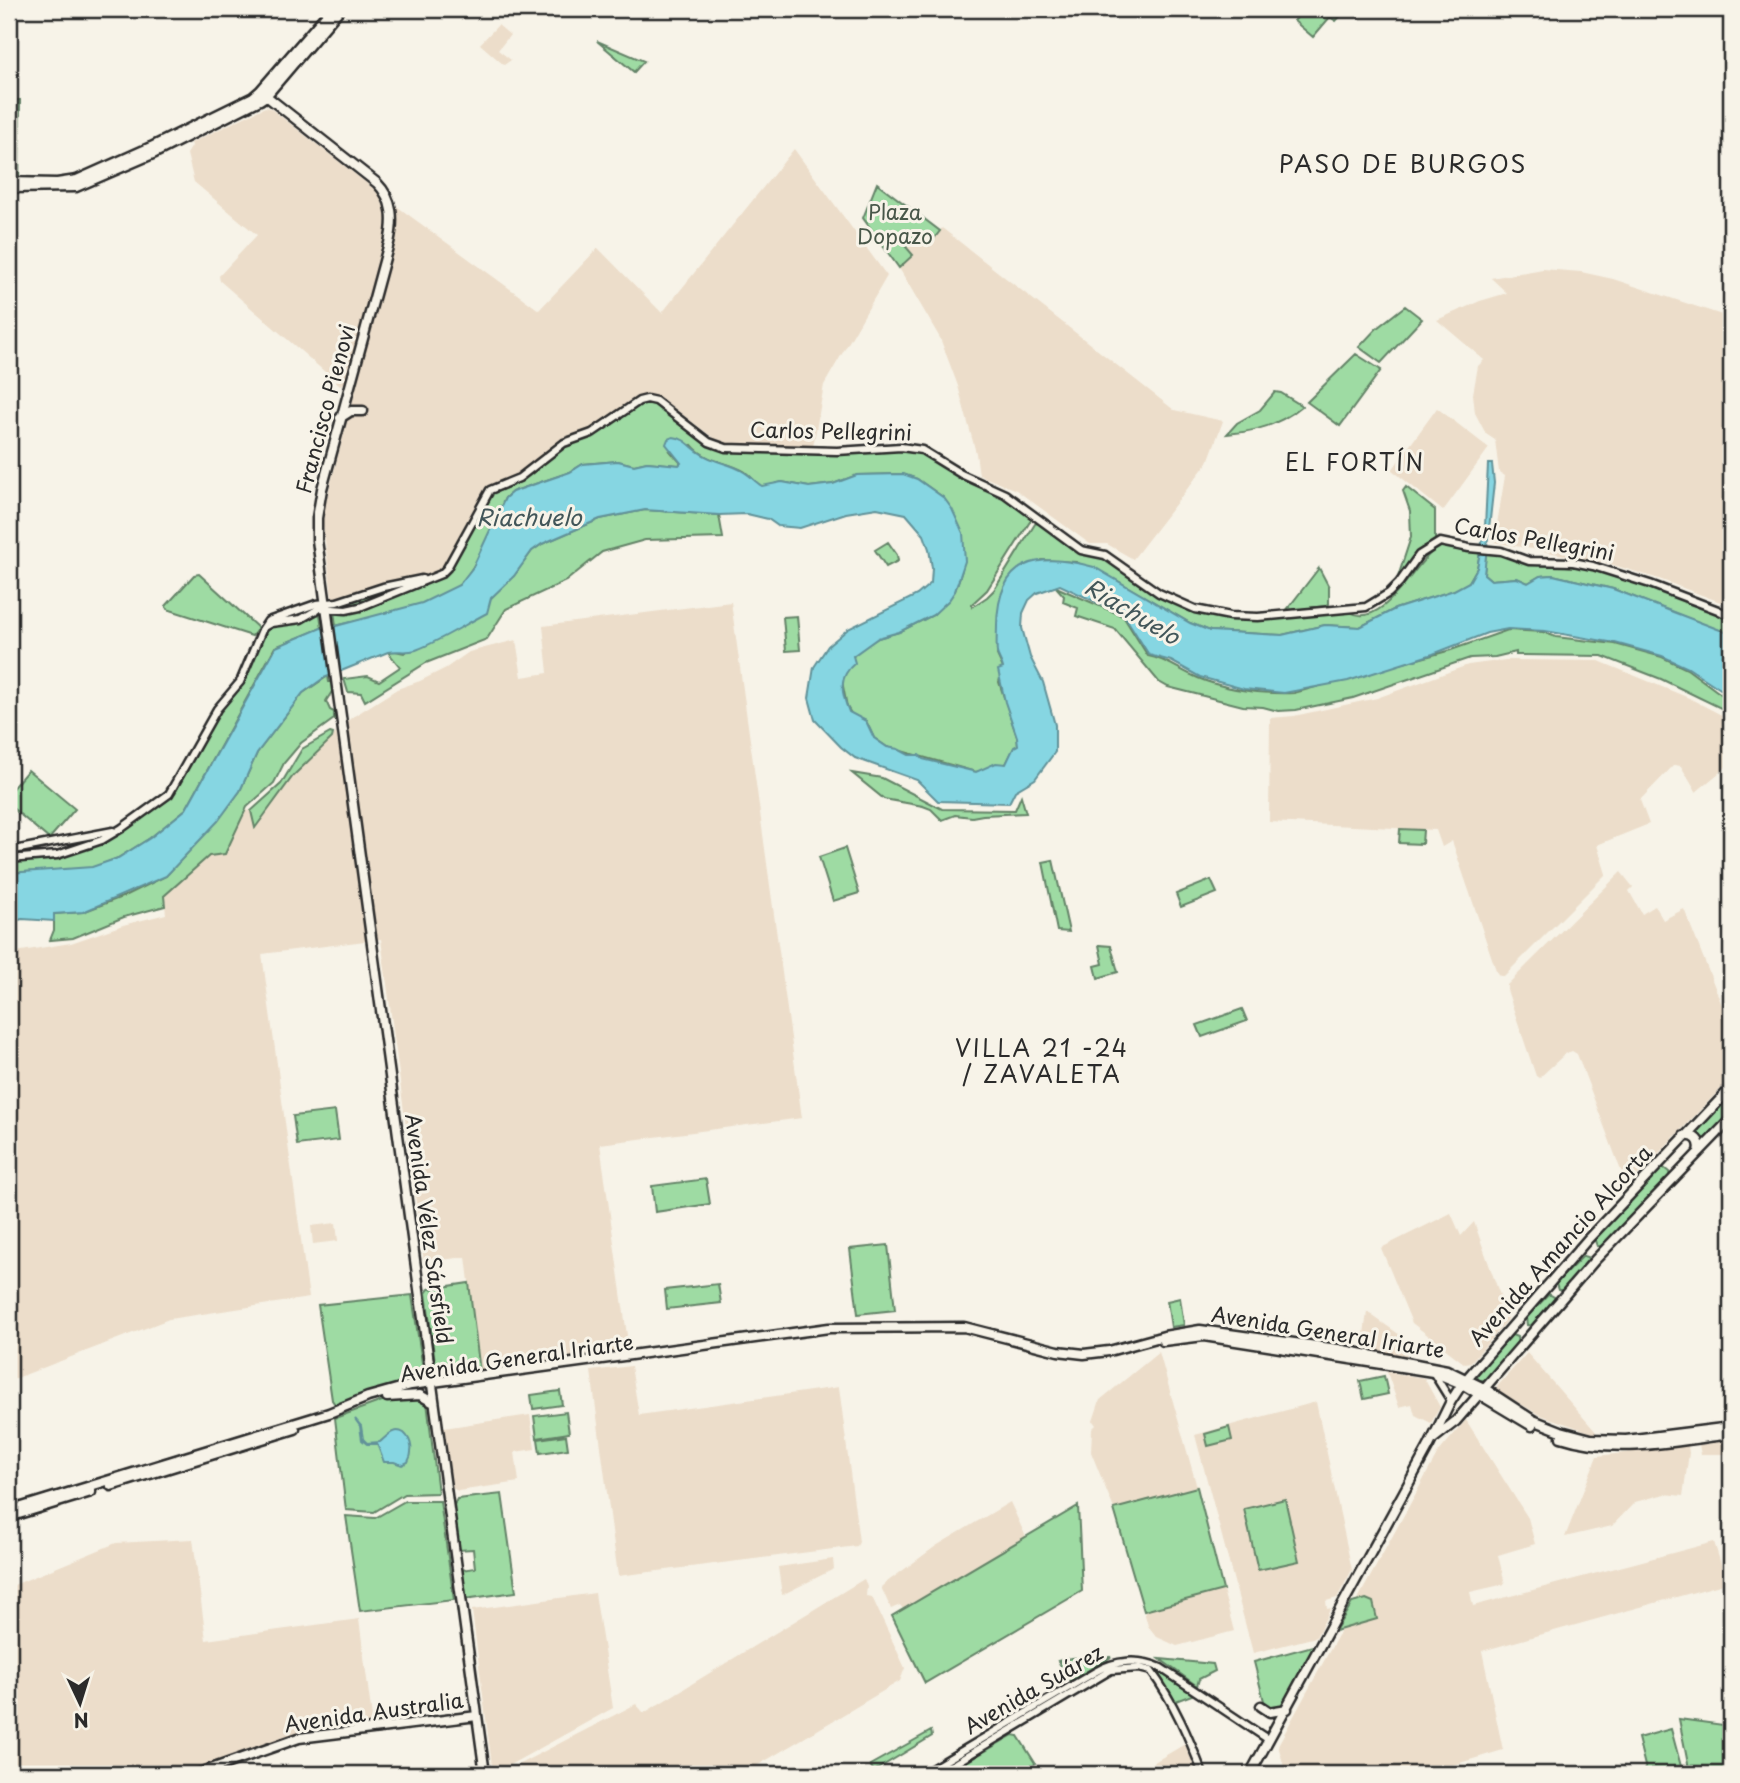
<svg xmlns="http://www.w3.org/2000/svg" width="1740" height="1783" font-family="'Playpen Sans',sans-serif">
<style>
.built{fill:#ecddca}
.green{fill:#9edba3;stroke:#648367;stroke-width:2}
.water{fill:#86d6e2;stroke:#629299;stroke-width:2}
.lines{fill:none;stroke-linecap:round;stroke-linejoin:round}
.minor-casing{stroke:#2b2b2b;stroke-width:11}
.major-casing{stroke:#2b2b2b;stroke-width:13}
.minor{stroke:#f7f3e8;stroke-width:6}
.major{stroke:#f7f3e8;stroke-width:8}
.labels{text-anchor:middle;stroke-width:6;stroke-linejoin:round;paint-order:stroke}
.park-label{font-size:21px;fill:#485749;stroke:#f7f3e8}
.street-label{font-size:21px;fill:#2b2b2b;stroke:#f7f3e8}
.neighbourhood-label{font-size:23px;letter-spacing:2px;fill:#2b2b2b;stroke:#f7f3e8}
.water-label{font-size:23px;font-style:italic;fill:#425659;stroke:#f7f3e8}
.quarter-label{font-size:24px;letter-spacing:2px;fill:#2b2b2b;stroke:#f7f3e8}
</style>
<rect width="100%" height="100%" fill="#f7f3e8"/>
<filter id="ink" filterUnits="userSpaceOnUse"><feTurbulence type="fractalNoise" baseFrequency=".0143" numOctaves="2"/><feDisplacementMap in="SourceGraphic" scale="14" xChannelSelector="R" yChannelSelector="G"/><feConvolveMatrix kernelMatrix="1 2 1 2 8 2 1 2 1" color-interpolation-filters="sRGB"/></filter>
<g filter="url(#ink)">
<path class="built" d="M498,25L510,35L498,50L511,60L504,65L480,44Z
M265,107L270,108L378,192L387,213L388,228L345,383L340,385L220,281L219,276L257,235L194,182L187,154L192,146L191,143Z
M794,149L887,276L824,385L813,447L728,449L662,399L649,395L635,400L595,427L568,439L520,481L490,494L449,569L334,611L322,517L397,229L395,205L539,310L598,248L662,313Z
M942,228L1174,410L1223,421L1208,462L1133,559L1107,544H1090L1016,490L979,475L976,453L958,386L940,338L899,268L913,255L906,247L916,235L929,245Z
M1543,269L1581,272L1613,279L1722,315L1731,302V606L1659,579L1607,563L1494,542L1505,476L1499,472L1495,440L1486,434L1475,413L1473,394L1478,366L1484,360L1437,320L1480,301L1507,293L1491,278Z
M1437,408L1489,448L1443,511L1392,470Z
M731,602L802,1118L600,1144L629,1349L480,1372L466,1257L424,1262L381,939L262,954L309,1298L169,1319L9,1381V953L71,943L123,925L166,914L164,896L209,856L225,854L245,810L251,811L256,828L293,776L351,718L397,689L420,681L446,668L469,652L516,640L522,677L548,673L543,626Z
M1506,660L1599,661L1689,698L1731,720V763L1696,792L1681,766L1674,765L1640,800L1649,824L1597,845L1606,874L1504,976H1500L1497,973L1452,841L1442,847L1436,830L1269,822L1270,718L1294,716L1377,698L1468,665Z
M1621,872L1633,887L1629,891L1642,914L1655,906L1663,920L1684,909L1731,1028V1078L1631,1182L1626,1184L1577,1054L1572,1051L1565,1054L1539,1078L1536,1076L1507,990V985Z
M1451,1213L1461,1236L1474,1222L1508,1318L1507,1321L1470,1363L1465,1364L1412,1323L1381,1248Z
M336,1223L338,1241L313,1244L311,1226Z
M1367,1312L1403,1337L1409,1350L1406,1355L1362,1349Z
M1159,1352L1197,1487L1114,1509L1091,1452L1092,1429L1096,1425L1093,1421L1100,1400Z
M1527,1353L1596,1432L1595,1434L1538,1414L1495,1389Z
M631,1366L639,1415L839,1387L859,1542L857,1546L618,1576L591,1371Z
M1387,1372L1424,1378L1440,1407L1431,1423L1415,1415L1412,1404L1399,1407Z
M1316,1402L1352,1570L1337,1598L1326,1601L1327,1609L1331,1608L1316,1637L1253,1653L1195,1435Z
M530,1415L535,1449L515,1452L519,1482L458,1491L452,1488L444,1428Z
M1466,1420L1528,1518L1535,1544L1498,1555L1505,1584L1470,1592L1473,1606L1714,1542L1727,1583L1482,1651L1503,1750L1423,1774H1286L1278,1745L1438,1453Z
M1731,1440V1454H1701L1699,1445Z
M1688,1446L1689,1453L1683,1496L1665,1494L1635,1502L1612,1526L1565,1537L1597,1456Z
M1010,1502L1026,1537L903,1609L900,1605L891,1609L881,1587L887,1582L936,1546Z
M193,1539L206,1640L359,1619L373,1725L289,1741L196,1774H9V1587L116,1543Z
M833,1559L834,1569L782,1595L778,1567Z
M864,1579L867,1586L866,1596L872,1597L905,1668L900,1681L743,1774H500L636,1704L644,1713Z
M1223,1590L1234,1631L1177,1646L1157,1637L1148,1626L1144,1611Z
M595,1593L613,1708L493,1774L472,1610Z
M1185,1744L1197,1774H1134Z"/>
<path class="green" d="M1304,9H1339L1343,13L1336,21L1330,17L1313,37L1294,21Z
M597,41L644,61L634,72Z
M9,100H20L19,182H9Z
M877,183L940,231L929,245L916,235L906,247L913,255L899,268L863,218Z
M1405,306L1422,319L1381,363L1359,347L1377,328Z
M1356,354L1381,370L1340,426L1307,402Z
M1275,392L1281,393L1302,406C1281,424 1254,432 1227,434L1237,423L1260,410Z
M644,403C668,402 699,446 732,452L851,453L905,450L921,453L949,471L1005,497L1031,515V520L987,590L972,604V607L987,597L994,590L1035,524L1040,522L1076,548L1101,555L1159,594L1214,615L1350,612C1381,630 1412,568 1431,553L1429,550L1440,544L1480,552L1477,568L1469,582L1455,590L1395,609L1360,627L1325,625L1282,635L1210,631L1190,623L1112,578L1076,562L1042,560L997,655L1003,668L999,682L1017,737L1018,745L1014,748L1006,764L976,772L887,747L874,738L866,721L852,715L847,707L842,681L844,672L856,652L878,638L899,632L933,615L955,591L962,570L944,498L917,479L903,474L857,475L833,484L809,487L782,482L762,487C755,482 750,475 744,471C726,461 706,462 692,445L670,451L681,463L679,465L647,462L634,465L618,461L583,464L570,472L512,492L505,498C493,523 479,566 459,585C436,606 368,618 336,626L334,611L346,612L446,574L492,494L520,482L569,444L590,437Z
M1406,487L1435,510V541L1414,556L1396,583L1411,537L1410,511L1403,491Z
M645,510L719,515L723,538L645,540L602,552L566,581L506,609L487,639L426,663L365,701L361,693L348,692L344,679L368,676L379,681L400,667L388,652L395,651L404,653L491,598L515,574L532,551L542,544L600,519Z
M888,542L897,555L898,561L886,567L875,550Z
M1486,553H1495L1524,562L1597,569L1718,613L1731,621V635L1613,589L1553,575L1540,576L1528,583L1517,578L1491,580L1484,574Z
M1319,568L1329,587V604L1325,606L1286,611Z
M199,574L258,628L252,636L167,609L166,606L194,575Z
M438,575L355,609L330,608L266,624L270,620Z
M1056,587L1123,616L1148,656C1167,659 1180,671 1198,678C1227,690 1263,694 1294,693L1451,650L1508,630L1543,632L1556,637L1615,644L1662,657L1687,669L1725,697L1731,698V713L1661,679L1602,656L1522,655H1516V652L1495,657L1470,658L1353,698L1296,710L1278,711L1263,707L1243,706L1168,687L1159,682L1115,629L1076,616L1078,608L1063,602L1064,596Z
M320,614L322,628L275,647L186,809L150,838L118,858L92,868L9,873V860L52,858L109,838L126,830L175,793L220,711L244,682L265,631C273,623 307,619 320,614Z
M797,616L800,650L786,651L783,617Z
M328,676L329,682H333V690L326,701L330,710L334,712V719L301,743L284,763L274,783L247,807L225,854L209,856L164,896L165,906L124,917L73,938L50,940L54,930V914L83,912L127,895L166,876L218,820L240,791L257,753L303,693Z
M330,733L333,734L332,738L293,776L255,828L251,811L281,784L302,749Z
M28,770L75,809L49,839L9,805V792Z
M852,773L882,778L942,809L1015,810L1021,796L1026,813L983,815L972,817L955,815L942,820L931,809L923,806L884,799Z
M1400,829L1423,830L1422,844L1399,843Z
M845,848L859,893L833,901L819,857Z
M1053,860L1069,932L1057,931L1043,862Z
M1211,880L1217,893L1181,907L1176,894Z
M1099,945L1111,946L1118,972L1098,978L1095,966L1103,964Z
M1242,1009L1247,1021L1202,1037L1197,1025Z
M1731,1093V1116L1707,1139L1700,1137L1698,1128Z
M335,1111L339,1140L297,1145L293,1116Z
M1664,1168L1669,1172L1670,1179L1605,1247L1597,1246L1594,1238L1658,1170Z
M706,1179L710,1204L655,1212L652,1186Z
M888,1245L895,1310L858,1314L850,1249Z
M1583,1256L1587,1257L1589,1261L1566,1290H1558L1556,1284L1558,1281Z
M469,1283L480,1372L437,1378L426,1293L429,1289Z
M718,1284L721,1303L667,1309L665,1290Z
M1549,1294L1554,1297L1555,1300L1535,1326L1527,1325L1526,1318Z
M412,1295L424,1376L423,1381L337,1407L332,1400L318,1305Z
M1180,1298L1184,1325L1171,1327L1167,1301Z
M1512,1335L1517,1337L1518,1344L1486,1380H1478L1477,1372Z
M1384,1376L1388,1394L1364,1399L1360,1381Z
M560,1391L562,1405L533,1409L531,1395Z
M401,1397L425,1399L427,1402L438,1493L404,1494L374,1512L346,1510L335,1418L382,1401Z
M566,1412L569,1433L537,1438L534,1416Z
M1229,1427L1232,1440L1208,1446L1205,1434Z
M566,1435L568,1449L540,1453L538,1439Z
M1197,1487L1223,1590L1144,1611L1114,1509Z
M502,1494L516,1592L464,1599L461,1570L475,1568L473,1549L458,1550L453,1507L457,1499Z
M1285,1499L1299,1561L1258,1570L1244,1509Z
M405,1501H440L454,1600L360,1611L346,1516L375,1518Z
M1078,1506L1082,1591L925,1683L892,1616Z
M1366,1599L1373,1602L1377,1619L1335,1631L1352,1603Z
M1316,1645L1281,1706L1273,1707L1264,1701L1254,1662Z
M1111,1657L1070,1681L1058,1661L1071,1658Z
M1160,1659L1213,1664L1215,1671L1199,1679L1197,1686Z
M1115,1664L1151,1666L1155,1667L1191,1692L1192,1695L1173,1702L1150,1667L1115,1665L1095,1675Z
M1679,1719L1731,1726V1767L1706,1774H1690Z
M1671,1729L1683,1774H1647L1638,1738Z
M931,1731L932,1736L874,1771L870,1765Z
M1013,1735L1018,1736L1035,1763L1033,1769L1024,1774H966L965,1763Z"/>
<path class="water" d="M673,437C686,438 691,448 702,454C715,463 731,463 744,472C751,476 755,482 762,486L782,482L809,487L833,484L857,475L903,474L917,479L944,498L952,509L963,533L965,561L955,591L949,600L933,615L899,632L878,638L853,656L855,663C838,677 841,692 849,712L866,721L874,738L887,747L898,749L909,755H919L923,759L976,772L996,763L1006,764L1014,747L1018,745L1017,737L1005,702L998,670L1003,668C1002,662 998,658 997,653C996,644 997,634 997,625C998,558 1038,552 1094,567L1190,623L1210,631L1282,635L1325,625L1360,627L1395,609L1454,590L1469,582L1477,568L1485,527L1488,464H1492L1494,483L1484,574L1491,580L1517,578L1528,583L1540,576L1553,575L1613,589L1728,633L1731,635V696L1688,668L1662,656L1615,643L1545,631L1508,629L1487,633L1433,654L1348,681L1284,693L1244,689L1200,677L1171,661L1149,655L1124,615L1060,585L1037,593L1029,600L1023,613L1022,628L1030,657L1043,682L1055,725V752L1035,779L1015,791L1009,803L938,801L917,780L855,758L841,747L815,720L809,698L814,667L828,646L848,629L917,595L931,583L932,568L929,549L924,535L906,514L877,508L846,513L800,528L778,526L768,519L747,514L719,515L645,510L600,519L542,544L532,551L514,576L491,598L487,613C464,625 440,641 416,650C406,653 398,650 388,652L324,678L303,693L257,753L240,791L218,821L166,876L83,912L54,914V921L22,919L9,923V873L92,867L118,858L150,838L186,809L276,647L321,628L336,626L422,603L459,585L473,567L505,498L512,492L570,472L583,464L618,461L634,465L647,462L679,465L681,463L666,444L668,439Z
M355,1419L361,1426L363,1439L367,1443L380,1442C387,1436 394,1427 404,1433C413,1441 413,1453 408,1462L402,1465L394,1462H384L377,1444H367L362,1440L360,1426Z"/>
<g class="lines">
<g class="minor-casing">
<path id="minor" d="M264,627L271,623L301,619L320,608L346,610L360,607L441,574L447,568L490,490L519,478L564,443L592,433L639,401L647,399L656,401L709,442L726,448L837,451L901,447L922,450L961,474L1005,494L1081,550L1105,555L1159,593L1195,609L1230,616L1258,617L1366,607L1389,593L1399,583L1419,555L1440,542L1469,548L1501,551L1529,561L1573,562L1593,566L1650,584L1718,610L1731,617
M9,851L113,831
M9,859L57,855L102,840L122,828L169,794L217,709L240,682L262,630L268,621L316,604L337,602L383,587L422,579
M1433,1372L1451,1401
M923,1774L1095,1672C1115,1660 1139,1658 1161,1668L1269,1740
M937,1774L1111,1670L1139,1668L1151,1671C1174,1702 1189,1738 1203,1774"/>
</g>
<g class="major-casing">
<path id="major" d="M260,91L377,183C394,200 394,221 389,243L322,489L317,518V540L485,1774
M9,182L57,183L77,180L151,147L253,97L260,91L331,9
M9,188L76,187L155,153L260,100L266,96L340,9
M340,418L351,411H363
M1684,1136C1695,1134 1702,1141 1699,1152
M1163,1341L1204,1336L1433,1372L1462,1384L1532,1426
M387,1397L420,1395L434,1403
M1561,1437C1617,1455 1674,1441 1731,1434
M1433,1439L1456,1421L1595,1260L1731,1119
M111,1486L295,1429
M9,1511L329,1413L368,1397L411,1385L829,1328L964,1327L1058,1351L1084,1354L1109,1351L1164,1336L1200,1330L1338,1349L1447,1370L1484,1388L1533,1420L1561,1431L1591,1439L1626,1440L1731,1427
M9,1517L91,1492
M1261,1706L1270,1712L1287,1709
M197,1774L299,1738L477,1716
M1250,1774L1429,1446L1451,1401L1462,1384L1587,1240L1731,1088"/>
</g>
<use href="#minor" class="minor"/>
<use href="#major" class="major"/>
</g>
</g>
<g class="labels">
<g class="park-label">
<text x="895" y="220">Plaza<tspan x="895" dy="24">Dopazo</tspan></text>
</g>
<g class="street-label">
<text transform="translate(326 409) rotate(-75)" y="7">Francisco Pienovi</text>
<text transform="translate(831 432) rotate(1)" y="7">Carlos Pellegrini</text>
<text transform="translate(1534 540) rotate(10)" y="7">Carlos Pellegrini</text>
<text transform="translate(428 1229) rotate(82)" y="7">Avenida Vélez Sársfield</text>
<text transform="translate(1561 1246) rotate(-48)" y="7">Avenida Amancio Alcorta</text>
<text transform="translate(1328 1333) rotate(9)" y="7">Avenida General Iriarte</text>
<text transform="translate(517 1359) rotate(-8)" y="7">Avenida General Iriarte</text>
<text transform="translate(1034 1690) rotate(-30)" y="7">Avenida Suárez</text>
<text transform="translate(374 1713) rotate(-8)" y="7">Avenida Australia</text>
</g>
<g class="neighbourhood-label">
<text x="1355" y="471">EL FORTÍN</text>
<text x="1042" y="1057">VILLA 21 -24<tspan x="1042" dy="26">/ ZAVALETA</tspan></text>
</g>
<g class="water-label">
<text x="529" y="526">Riachuelo</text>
<text transform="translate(1132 612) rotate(31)" y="8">Riachuelo</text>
</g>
<g class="quarter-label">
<text x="1403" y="173">PASO DE BURGOS</text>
</g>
</g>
<rect width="1740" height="1783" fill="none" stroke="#f7f3e8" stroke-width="35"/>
<rect x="18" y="18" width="1705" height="1748" fill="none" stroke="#2b2b2b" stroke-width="2.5" filter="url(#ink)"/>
<g transform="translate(80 1703) rotate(176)" stroke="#f7f3e8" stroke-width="5" paint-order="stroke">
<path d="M0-5L12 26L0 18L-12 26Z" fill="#2b2b2b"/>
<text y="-10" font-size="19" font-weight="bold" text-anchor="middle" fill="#2b2b2b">N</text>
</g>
</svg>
